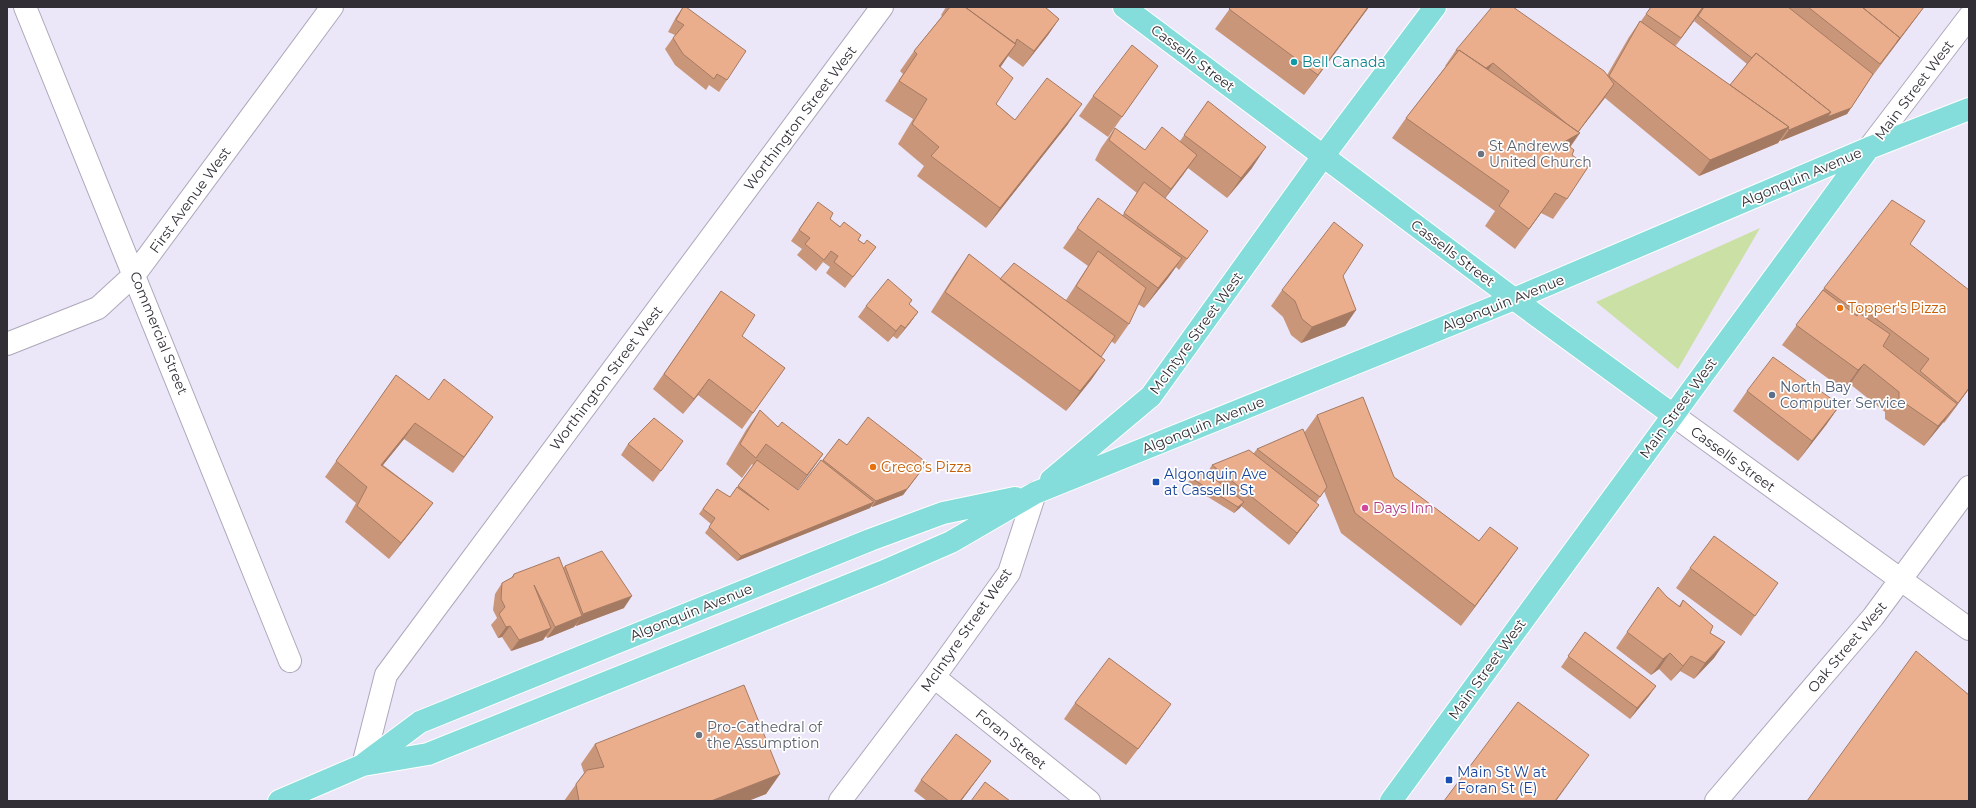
<svg xmlns="http://www.w3.org/2000/svg" width="1976" height="808" font-family="Montserrat,sans-serif">
<style>
.green{fill:#cbe0a4}
.lines{fill:none;stroke-linecap:round;stroke-linejoin:round}
.minor-casing{stroke:#aea8ba;stroke-width:24}
.major-casing{stroke:#fff;stroke-width:24}
.minor{stroke:#fff;stroke-width:22}
.major{stroke:#84ddda;stroke-width:22}
.wall{fill:#ca9679;fill-rule:evenodd}
.shaded-wall{fill:#a47a63}
.building{fill:#ebae8d;stroke:#a47a63}
.culture-dot{fill:#0f9aa8;stroke:#fff;stroke-width:1.5}
.worship-dot{fill:#6b7280;stroke:#fff;stroke-width:1.5}
.food-dot{fill:#e8710a;stroke:#fff;stroke-width:1.5}
.service-dot{fill:#5c6f8a;stroke:#fff;stroke-width:1.5}
.transit-dot{fill:#1a4fb4;stroke:#fff;stroke-width:1.5}
.hotel-dot{fill:#d1479c;stroke:#fff;stroke-width:1.5}
.labels{text-anchor:middle;stroke-width:3.5;stroke-linejoin:round;paint-order:stroke}
.street-label{font-size:14px;fill:#312e36;stroke:#fff}
.culture-label{font-size:14px;fill:#0d838f;stroke:#fff;text-anchor:start}
.worship-label{font-size:14px;fill:#5b616d;stroke:#fff;text-anchor:start}
.food-label{font-size:14px;fill:#c56008;stroke:#fff;text-anchor:start}
.service-label{font-size:14px;fill:#4e5e75;stroke:#fff;text-anchor:start}
.transit-label{font-size:14px;fill:#164399;stroke:#fff;text-anchor:start}
.hotel-label{font-size:14px;fill:#b23c85;stroke:#fff;text-anchor:start}
</style>
<rect width="100%" height="100%" fill="#ece6f9"/>
<path class="green" d="M1760,228L1678,369L1596,302Z"/>
<g class="lines">
<g class="minor-casing">
<path id="minor" d="M25,7L290,661
M1869,148L1969,17
M7,344L98,308L135,274L332,7
M1673,415L1969,629
M934,677L1089,801
M363,765L386,675L882,7
M840,801L934,677L1009,573L1035,493
M1716,801L1873,617L1969,487"/>
</g>
<g class="major-casing">
<path id="major" d="M1124,7L1514,299L1673,415
M1051,480L1151,396L1324,155L1435,7
M365,763L420,722L870,540L943,513L1015,498
M279,801L363,765L428,754L882,572L951,542L1035,493L1514,299L1869,148L1969,109
M1391,801L1868,149"/>
</g>
<use href="#minor" class="minor"/>
<use href="#major" class="major"/>
</g>
<path class="wall" d="M683,7L727,80L719,92L709,85L706,90L675,65L665,49L675,35L668,32L676,17Z
M946,7H1045L1059,19L1048,35L1023,67L1008,56L1000,67L996,104L1015,120L1068,124L986,228L917,176L924,166L898,144L913,119L885,101L903,74L900,71L914,51L942,16L941,15Z
M1231,7H1369L1304,95L1215,29Z
M1651,7H1924L1871,78L1847,114L1781,141L1780,140L1778,143L1699,176L1605,98L1578,132L1570,147L1572,155L1567,199L1553,219L1541,213L1515,249L1485,226L1495,211L1392,138L1406,118L1446,66H1445L1456,50L1607,75L1629,37L1640,21H1641ZM1695,20L1694,21L1747,64L1730,85L1675,46Z
M1158,66L1108,137L1079,116L1093,96Z
M1208,101L1252,168L1227,198L1188,168L1165,198L1208,231L1179,270L1176,267L1168,278L1144,308L1138,304L1129,324L1115,344L1111,341L1101,357L1105,360L1091,380L1066,411L931,312L955,274L969,254L1000,279L1066,300L1088,266L1063,248L1098,198L1122,216L1137,193L1095,160L1101,148L1115,128L1145,150L1180,141Z
M810,213L830,219L864,244L876,247L845,288L826,273L830,267L823,262L816,271L797,255L802,249L791,241Z
M1910,244L1969,389L1944,423L1943,422L1924,446L1885,419V412L1850,384L1844,390L1782,345L1824,288Z
M1343,276L1356,310L1345,326L1301,343L1291,335L1283,317L1271,306L1282,290Z
M721,291L742,336L785,368L742,429L698,395L683,414L653,389Z
M912,300L909,304L918,312L910,323L897,339L893,336L888,342L858,317L866,306Z
M396,375L429,400L482,433L453,473L404,439L383,465L433,503L421,519L389,559L345,522L356,503L325,477Z
M1747,391L1840,405L1826,425L1798,461L1733,411Z
M760,410L778,427L823,454L797,490H798L822,461L839,439L847,445L923,468L903,495L872,507L871,506L870,508L737,561L705,533L711,524L699,514L717,489L730,497L753,465L752,464L742,478L726,464L746,430Z
M1317,415L1394,477L1479,541L1518,548L1461,626L1341,533L1324,491L1316,503L1311,516L1289,545L1241,506L1234,513L1187,484L1191,478L1207,473L1212,465L1253,454L1257,449L1304,433Z
M683,441L653,482L621,455L628,444Z
M565,566L624,608L576,626L575,625L574,627L547,638L546,636L543,640L511,651L502,637L498,638L491,625L497,618L493,610L495,594L502,583L511,578L514,574L563,568Z
M1690,568L1764,603L1741,636L1676,588Z
M1658,587L1667,597L1679,606L1683,600L1710,633L1725,642L1714,658L1694,679L1680,671L1671,681L1659,669L1651,675L1616,648Z
M1585,632L1656,686L1648,697L1630,719L1561,667Z
M1075,703L1160,720L1126,765L1064,719Z
M595,744L780,774L766,794L748,801H564L584,773L581,764Z
M991,761L961,801H927L914,791L921,780Z"/>
<path class="shaded-wall" d="M1368,7H1369L1304,95L1318,75Z
M1703,7H1704L1667,58L1681,38Z
M1924,7L1916,18L1869,80L1900,38Z
M1059,19L1048,35L1023,67L1034,51Z
M1016,44L1002,65L985,86L999,66Z
M1493,63L1482,79V70Z
M1614,84L1603,100L1576,135L1580,133L1566,153L1564,142Z
M1082,104L1068,124L986,228L1000,208Z
M1851,108L1847,114L1781,141L1789,130L1831,112Z
M1789,127L1778,143L1699,176L1710,160Z
M1266,147L1252,168L1227,198L1241,178Z
M1197,155L1183,175L1157,209L1171,189Z
M1555,193L1541,213L1515,249L1529,229Z
M1182,258L1168,278L1144,308L1158,288Z
M1356,310L1345,326L1301,343L1312,327Z
M918,312L910,323L897,339L905,328Z
M901,325L893,336L888,342L896,331Z
M1105,360L1091,380L1066,411L1080,391Z
M1864,364L1850,384L1844,390L1858,370Z
M709,379L698,395L683,414L694,399Z
M1969,388V389L1944,423L1958,403Z
M1957,404L1942,424L1924,446L1938,426Z
M1840,405L1826,425L1798,461L1812,441Z
M493,417L482,433L453,473L464,457Z
M415,423L404,439L370,481L381,465Z
M823,454L809,474L793,495L807,475Z
M927,463L903,495L872,507L876,501Z
M874,502L870,508L737,561L741,556Z
M1244,502L1240,508L1234,513L1238,507Z
M433,503L421,519L389,559L401,543Z
M1319,505L1311,516L1289,545L1297,533Z
M1518,548L1504,568L1461,626L1475,606Z
M632,596L624,608L576,626L583,614Z
M582,616L574,627L547,638L555,627Z
M510,626L502,637L498,638L506,627Z
M551,628L543,640L511,651L519,640Z
M1725,642L1714,658L1694,679L1705,663Z
M1670,653L1659,669L1651,675L1663,659Z
M1691,656L1680,671L1671,681Z
M1656,686L1648,697L1630,719L1637,708Z
M1171,704L1160,720L1126,765L1138,749Z
M1589,755L1556,801H1555Z
M991,761L961,801H960Z
M780,774L766,794L748,801H711Z"/>
<path class="building" d="M683,7H686L746,51L727,80L717,74L714,79L683,54L673,38L684,25L676,20Z
M950,7H965L1016,44L999,66L1013,78L996,104L1015,120L1047,78L1082,104L1000,208L931,156L939,147L912,124L927,99L899,81L917,54L914,51Z
M965,7H1045L1059,19L1034,51L1017,39L1015,44Z
M1231,7H1368L1318,75L1229,9Z
M1492,7H1513L1604,71L1614,84L1578,132L1567,124L1493,63L1486,68L1459,50L1458,51L1456,50Z
M1651,7H1703L1681,38L1646,14Z
M1704,7H1788L1873,74L1851,108L1827,117L1831,112L1756,53L1752,58L1698,16Z
M1808,7H1862L1900,38L1880,64Z
M1862,7H1924L1897,42L1900,38Z
M1640,21L1789,127L1710,160L1609,76Z
M1132,45L1158,66L1122,117L1093,96Z
M1459,50L1580,133L1564,142L1574,150L1572,155L1588,167L1567,199L1555,193L1529,229L1499,206L1509,191L1406,118Z
M1756,53L1831,112L1789,130L1788,129L1789,127L1730,85Z
M1208,101L1266,147L1241,178L1184,135Z
M1162,127L1197,155L1171,189L1109,140L1115,128L1145,150Z
M1144,182L1208,231L1187,259L1124,213Z
M1098,198L1182,258L1158,288L1077,228Z
M1892,200L1925,221L1910,244L1969,290V388L1958,403L1920,371L1929,359L1859,306L1857,312L1824,288Z
M818,202L833,213L830,219L840,227L844,222L861,235L858,240L864,244L867,240L876,247L853,277L834,262L838,256L831,251L824,260L805,244L810,238L799,230Z
M1334,222L1363,245L1343,276L1356,310L1312,327L1302,319L1295,301L1282,290Z
M1098,251L1146,288L1129,324L1076,286Z
M969,254L1105,360L1080,391L945,292Z
M1014,263L1115,336L1101,357L1000,279Z
M888,279L912,300L909,304L918,312L905,328L901,325L896,331L866,306Z
M1823,290L1857,316L1859,313L1890,334L1883,346L1957,404L1938,426L1899,399V392L1864,364L1858,370L1796,325Z
M721,291L755,315L742,336L785,368L753,413L709,379L694,399L664,374Z
M1773,357L1840,405L1812,441L1747,391Z
M396,375L429,400L444,379L493,417L464,457L415,423L381,465L433,503L401,543L357,506L367,487L336,461Z
M1363,397L1394,477L1479,541L1490,527L1518,548L1475,606L1355,513L1317,415Z
M760,410L778,427L782,422L823,454L807,475L766,444L756,458L740,444Z
M868,417L927,463L907,489L876,501L823,460L839,439L847,445Z
M654,418L683,441L661,471L628,444Z
M1303,429L1327,487L1320,497L1257,449Z
M1249,450L1319,505L1297,533L1212,465Z
M757,460L798,490L821,460L874,502L741,556L709,527L715,518L703,509L717,489L730,497L737,487L769,510L738,486Z
M1206,472L1244,502L1238,507L1191,478Z
M1714,536L1778,583L1755,616L1690,568Z
M602,551L632,596L583,614L565,566Z
M559,557L582,616L555,627L534,585L551,628L519,640L510,626L506,627L499,614L505,607L501,599L502,583L513,577L514,574Z
M1658,587L1667,597L1680,607L1683,600L1713,626L1710,633L1725,642L1705,663L1691,656L1683,666L1670,653L1663,659L1627,632Z
M1585,632L1656,686L1637,708L1568,656Z
M1916,651L1969,695V801H1807Z
M1109,658L1171,704L1138,749L1075,703Z
M744,685L780,774L711,801H579L576,784L587,770L604,767L595,744Z
M1518,702L1589,755L1555,801H1444Z
M956,734L991,761L960,801H949L921,780Z
M985,782L1010,801H971Z"/>
<circle class="culture-dot" cx="1294" cy="62" r="4"/>
<g class="worship-dot">
<circle cx="1481" cy="154" r="4"/>
<circle cx="699" cy="735" r="4"/>
</g>
<g class="food-dot">
<circle cx="1840" cy="308" r="4"/>
<circle cx="873" cy="467" r="4"/>
</g>
<circle class="service-dot" cx="1772" cy="395" r="4"/>
<g class="transit-dot">
<rect x="1152" y="478" width="8" height="8" rx="2"/>
<rect x="1445" y="776" width="8" height="8" rx="2"/>
</g>
<circle class="hotel-dot" cx="1365" cy="508" r="4"/>
<g class="labels">
<g class="street-label">
<text transform="translate(1193 58) rotate(37)" y="5">Cassells Street</text>
<text transform="translate(1914 90) rotate(-53)" y="5">Main Street West</text>
<text transform="translate(800 118) rotate(-53)" y="5">Worthington Street West</text>
<text transform="translate(1801 177) rotate(-23)" y="5">Algonquin Avenue</text>
<text transform="translate(190 200) rotate(-54)" y="5">First Avenue West</text>
<text transform="translate(1453 253) rotate(37)" y="5">Cassells Street</text>
<text transform="translate(1503 303) rotate(-22)" y="5">Algonquin Avenue</text>
<text transform="translate(159 333) rotate(68)" y="5">Commercial Street</text>
<text transform="translate(1196 333) rotate(-54)" y="5">McIntyre Street West</text>
<text transform="translate(606 378) rotate(-53)" y="5">Worthington Street West</text>
<text transform="translate(1678 408) rotate(-54)" y="5">Main Street West</text>
<text transform="translate(1203 425) rotate(-22)" y="5">Algonquin Avenue</text>
<text transform="translate(1733 459) rotate(36)" y="5">Cassells Street</text>
<text transform="translate(691 612) rotate(-22)" y="5">Algonquin Avenue</text>
<text transform="translate(966 630) rotate(-55)" y="5">McIntyre Street West</text>
<text transform="translate(1847 647) rotate(-50)" y="5">Oak Street West</text>
<text transform="translate(1487 669) rotate(-54)" y="5">Main Street West</text>
<text transform="translate(1011 739) rotate(39)" y="5">Foran Street</text>
</g>
<g class="culture-label">
<text x="1302" y="67">Bell Canada</text>
</g>
<g class="worship-label">
<text x="1489" y="151">St Andrews<tspan x="1489" dy="16">United Church</tspan></text>
<text x="707" y="732">Pro-Cathedral of<tspan x="707" dy="16">the Assumption</tspan></text>
</g>
<g class="food-label">
<text x="1848" y="313">Topper's Pizza</text>
<text x="881" y="472">Greco’s Pizza</text>
</g>
<g class="service-label">
<text x="1780" y="392">North Bay<tspan x="1780" dy="16">Computer Service</tspan></text>
</g>
<g class="transit-label">
<text x="1164" y="479">Algonquin Ave<tspan x="1164" dy="16">at Cassells St</tspan></text>
<text x="1457" y="777">Main St W at<tspan x="1457" dy="16">Foran St (E)</tspan></text>
</g>
<g class="hotel-label">
<text x="1373" y="513">Days Inn</text>
</g>
</g>
<rect width="1976" height="808" fill="none" stroke="#312e36" stroke-width="16"/>
</svg>
